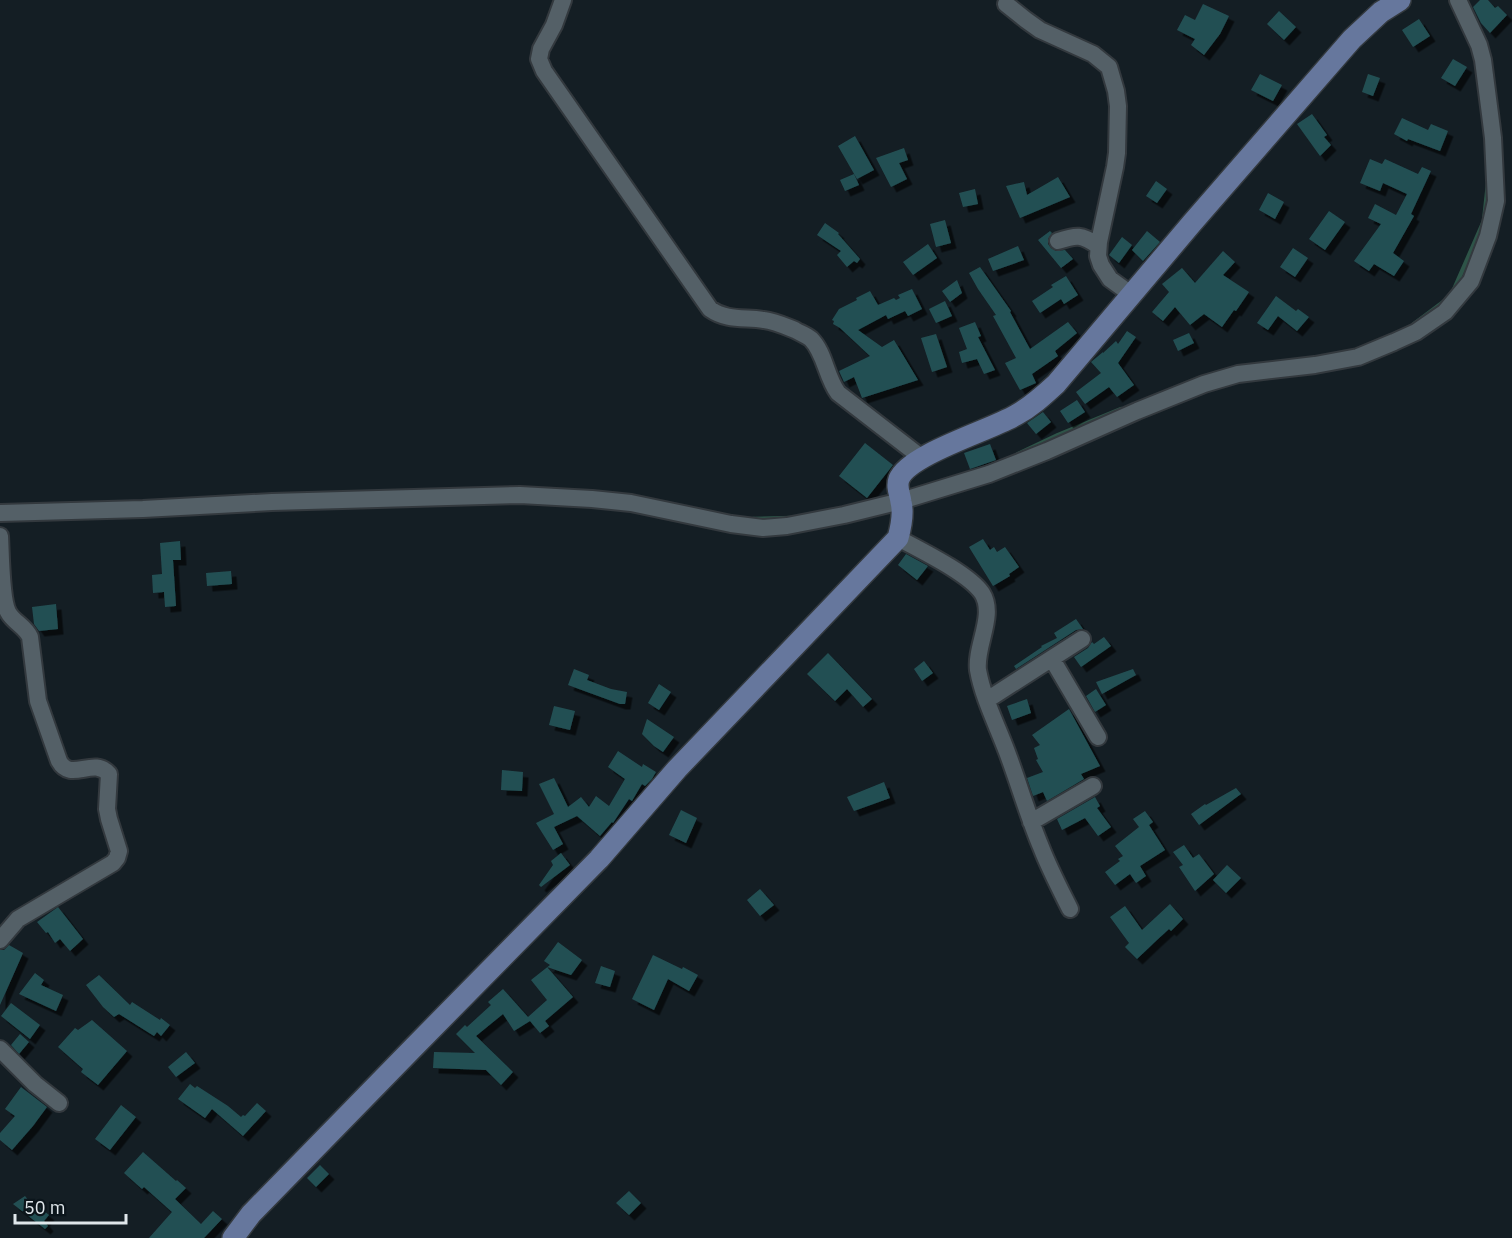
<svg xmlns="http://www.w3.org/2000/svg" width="1512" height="1238" font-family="'IBM Plex Sans',sans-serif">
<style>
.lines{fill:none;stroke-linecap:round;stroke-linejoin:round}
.stream{stroke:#2e5448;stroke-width:4.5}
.building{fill:#234f53;filter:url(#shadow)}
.minor-casing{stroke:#33393e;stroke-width:20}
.major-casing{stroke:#33393e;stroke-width:24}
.minor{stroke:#546067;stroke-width:16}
.major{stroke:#66779d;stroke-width:21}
</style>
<defs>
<filter id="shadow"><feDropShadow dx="5.5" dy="5.5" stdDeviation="0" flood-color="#0009"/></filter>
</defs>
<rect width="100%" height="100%" fill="#141e24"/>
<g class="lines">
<path class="stream" d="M1453,292L1484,221L1488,184
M1414,324L1446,300
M1018,454L1058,435L1121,409
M753,519L792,518"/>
</g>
<path class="building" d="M1480,0H1488L1495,8L1498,6L1507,15L1490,33L1481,23L1473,7Z
M1203,4L1229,16L1220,34L1204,55L1191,45L1195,39L1177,30L1185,15L1195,20Z
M1279,11L1296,27L1284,40L1267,24Z
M1419,19L1430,36L1413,47L1402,30Z
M1453,59L1467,67L1455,86L1441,78Z
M1260,74L1282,85L1273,101L1251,90Z
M1368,74L1380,78L1373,96L1362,92Z
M1312,114L1327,135L1324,137L1331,145L1320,156L1297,124Z
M1402,118L1428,130L1431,124L1448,131L1440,151L1408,139L1407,141L1394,134Z
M855,136L874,170L857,179L838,146Z
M904,148L908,160L899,163L907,179L891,187L876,158Z
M1370,159L1382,164L1385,159L1418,174L1422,167L1431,171L1411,214L1414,216L1393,253L1404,261L1394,276L1374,264L1369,271L1354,261L1381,224L1368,218L1375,204L1396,215L1407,194L1383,183L1380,191L1360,183Z
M854,174L859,185L845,191L840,180Z
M1058,177L1070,197L1020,218L1006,186L1024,182L1027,195Z
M1156,181L1167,189L1157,203L1146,196Z
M975,189L978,204L963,207L959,193Z
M1268,193L1284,202L1275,219L1259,210Z
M1329,211L1345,222L1325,250L1309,239Z
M945,220L951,243L936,247L930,224Z
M825,223L839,233L838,234L860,259L857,263L854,261L847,267L837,255L841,251L817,235Z
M1050,231L1052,233L1048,239V244L1051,248L1056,251L1065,250L1073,259L1061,268L1038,240Z
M1147,231L1160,242L1143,261L1132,250Z
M1122,237L1132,245L1119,263L1109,255Z
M928,244L937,258L913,275L903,262Z
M1018,246L1024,260L993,271L988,259Z
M1293,248L1308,258L1295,277L1280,267Z
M1223,251L1235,262L1223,275L1249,292L1236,311L1234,310L1222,327L1204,314L1190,325L1175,307L1163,321L1152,312L1169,292L1162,284L1182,268L1195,283Z
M980,267L1011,311L1010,312L1030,349L1068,322L1077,333L1055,351L1058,356L1032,374L1036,383L1020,390L1005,363L1016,358L993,316L996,315L978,289L969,273Z
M1066,276L1078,295L1064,304L1061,299L1040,313L1032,301L1053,287L1051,285Z
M957,280L962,293L950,302L942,291Z
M912,289L922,309L908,316L905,311L888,319L886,315L858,330L882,347L894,340L918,380L862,398L854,377L844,382L839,371L870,356L840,328L833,324L834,321L832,320L839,309L857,300L856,298L870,291L878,305L894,298L896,300L900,298L898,295Z
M1276,296L1296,311L1298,309L1309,317L1297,331L1278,316L1268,330L1257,323Z
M945,301L952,316L936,323L929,309Z
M975,322L981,336L978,337L995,370L984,374L977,359L962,363L959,352L967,349L959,328Z
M1127,331L1136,337L1118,363L1134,385L1117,397L1109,387L1085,404L1076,392L1101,373L1091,362L1103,352V353L1116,341L1118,344Z
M1189,333L1194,343L1178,351L1173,340Z
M936,334L947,367L932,372L921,338Z
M1077,400L1085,412L1068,423L1060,411Z
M1043,412L1051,422L1036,434L1027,423Z
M865,443L893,465L867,498L839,476Z
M990,444L996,460L970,469L964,453Z
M983,539L990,550L994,547L997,552L1005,547L1019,567L1009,574L1010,576L993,586L969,547Z
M180,541L181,560H173L176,606L165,607L164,592L153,593L152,575L162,574L160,543Z
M906,554L928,566L917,580L898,565Z
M231,571L232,584L207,586L206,573Z
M56,604L58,629L39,631L34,624L32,607Z
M1076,619L1083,629L1076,630L1016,669L1014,666L1042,647L1041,646L1057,638L1054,633Z
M1104,637L1111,646L1081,667L1074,657L1088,648L1092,642L1094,644Z
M828,653L872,699L863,707L847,689L835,701L807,674Z
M924,661L933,673L922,681L914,669Z
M574,669L589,675L587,680L611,689L627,692L625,704H620L568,685Z
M1133,669L1136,675L1102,694L1096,682Z
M659,684L671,692L659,710L648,703Z
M1096,689L1106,705L1095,712L1086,696Z
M1027,699L1031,713L1012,720L1007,706Z
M554,706L575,711L570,730L549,725Z
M1069,709L1100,766L1081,774L1084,779L1047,801L1043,792L1033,796L1027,778L1043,772L1036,760L1038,759L1034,748L1040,745L1032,735Z
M647,719L674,737L663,752L654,746L642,734Z
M618,751L642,767L643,764L656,772L652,779L645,786L642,784L632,801L629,799L613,823L612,822L600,836L577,816L554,827L563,844L553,850L536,823L554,814L539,784L554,778L568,807L581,797L589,807L596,796L609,806L625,779L608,767Z
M502,770L523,772L522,791L501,790Z
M884,782L890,798L854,811L847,797Z
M1236,788L1241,794L1199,825L1191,814L1205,804L1206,805Z
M1095,797L1100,806L1097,808L1111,827L1098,836L1085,818L1062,830L1057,819Z
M681,810L697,818L686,843L669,835Z
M1145,811L1153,822L1149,825L1165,850L1140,866L1146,876L1136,883L1130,874L1115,885L1105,872L1120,861L1118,859L1123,856L1115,846L1139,827L1133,819Z
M1184,845L1193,858L1199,854L1214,874L1195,891L1179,867L1183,865L1173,852Z
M561,853L570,865L541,887L539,885L553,865L551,861Z
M1227,865L1241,878L1226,893L1213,880Z
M760,889L774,905L760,916L747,900Z
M1170,904L1183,919L1171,931L1169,929L1157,940L1137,959L1125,947L1129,943L1110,917L1125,906L1142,930Z
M58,907L83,939L70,951L60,939L55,943L48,932L46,933L37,922Z
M558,942L582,960L571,975L547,967L573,997L545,1021L549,1026L540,1033L530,1021L514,1031L503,1014L476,1036L513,1072L501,1085L486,1070L433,1068L434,1052L475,1053L456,1034L465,1025L467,1027L491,1005L488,1002L503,989L528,1017L547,1000L531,980L550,965L544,961Z
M9,945L23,953L0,1005V950H4Z
M653,955L682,969L683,967L698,975L689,991L668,979L654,1010L632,999Z
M601,966L615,971L610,987L595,983Z
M35,973L44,980L41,985L63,995L56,1011L19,994Z
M99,975L130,1005L132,1002L160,1020L161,1018L170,1025L161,1036L157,1032L154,1036L119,1014L114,1017L103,1007L86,985Z
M11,1003L40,1025L30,1039L1,1016Z
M92,1020L127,1051L98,1085L81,1072L83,1069L58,1047L75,1028L78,1030Z
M20,1034L29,1042L19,1054L11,1045Z
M186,1052L195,1063L176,1077L168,1067Z
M190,1084L195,1088L197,1086L228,1106L241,1117L243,1115L245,1116L257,1103L266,1111L243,1136L212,1109L205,1118L178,1099Z
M21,1087L47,1107L33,1126L12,1150L0,1140V1133L15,1116L5,1109Z
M121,1105L136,1117L110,1150L95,1139Z
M143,1152L176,1181L177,1180L186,1188L175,1199L201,1224L213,1211L222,1219L204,1238H149L172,1212L144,1187L142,1189L124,1173Z
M320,1165L329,1174L316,1187L307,1178Z
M629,1191L641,1203L629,1215L616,1203Z
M25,1196L36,1210L39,1207L49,1215L44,1221L48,1226L45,1229L13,1204Z"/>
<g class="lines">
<g class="minor-casing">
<path id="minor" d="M563,0L554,25L541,49L539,59L544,71L710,309C727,321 744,317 764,320C774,321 785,326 795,330C800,333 806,335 811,339C825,353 826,377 838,393L922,458
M1006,4L1026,20L1040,30L1093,54L1109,67L1116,91L1118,106L1117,153L1115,167L1099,242L1098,256L1101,265L1110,279L1132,295
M1058,241C1076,235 1082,234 1098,246
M0,513L143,509L272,502L520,495L592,499L631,503L731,524L763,528L787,526L844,515L901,501L989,474L1047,451L1137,411L1204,384L1238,374L1315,365L1358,357L1394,342L1416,332L1445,312L1471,281L1488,236L1496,201L1493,138L1490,114L1483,60L1479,45L1458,0
M0,536C1,552 1,599 8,612C13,622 25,626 30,637L38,701L59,761C71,783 93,756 109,774L107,809L109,819L119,851L117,858L113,863L18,919L0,940
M898,538C920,550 968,573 982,593C996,615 975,646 978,670C983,698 997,725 1007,752C1019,784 1028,816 1041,847C1049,868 1060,889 1070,909
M1052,659L1098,737
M987,700L1082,639
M1031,822L1093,786
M0,1049L35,1084L59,1103"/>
</g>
<g class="major-casing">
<path id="major" d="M233,1238L251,1214L414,1047L599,859L677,769L898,538C901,527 904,514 901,502C900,494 896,487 899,479C909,454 991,430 1016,415C1031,407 1043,396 1056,384L1192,223L1352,39L1381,12L1400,0"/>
</g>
<use href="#minor" class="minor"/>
<use href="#major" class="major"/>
</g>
<path d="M15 1214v9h111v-9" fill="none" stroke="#e0e7eb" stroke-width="3"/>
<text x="24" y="1214" font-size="18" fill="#e0e7eb" stroke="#0b151b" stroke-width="4.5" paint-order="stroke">50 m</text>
</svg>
